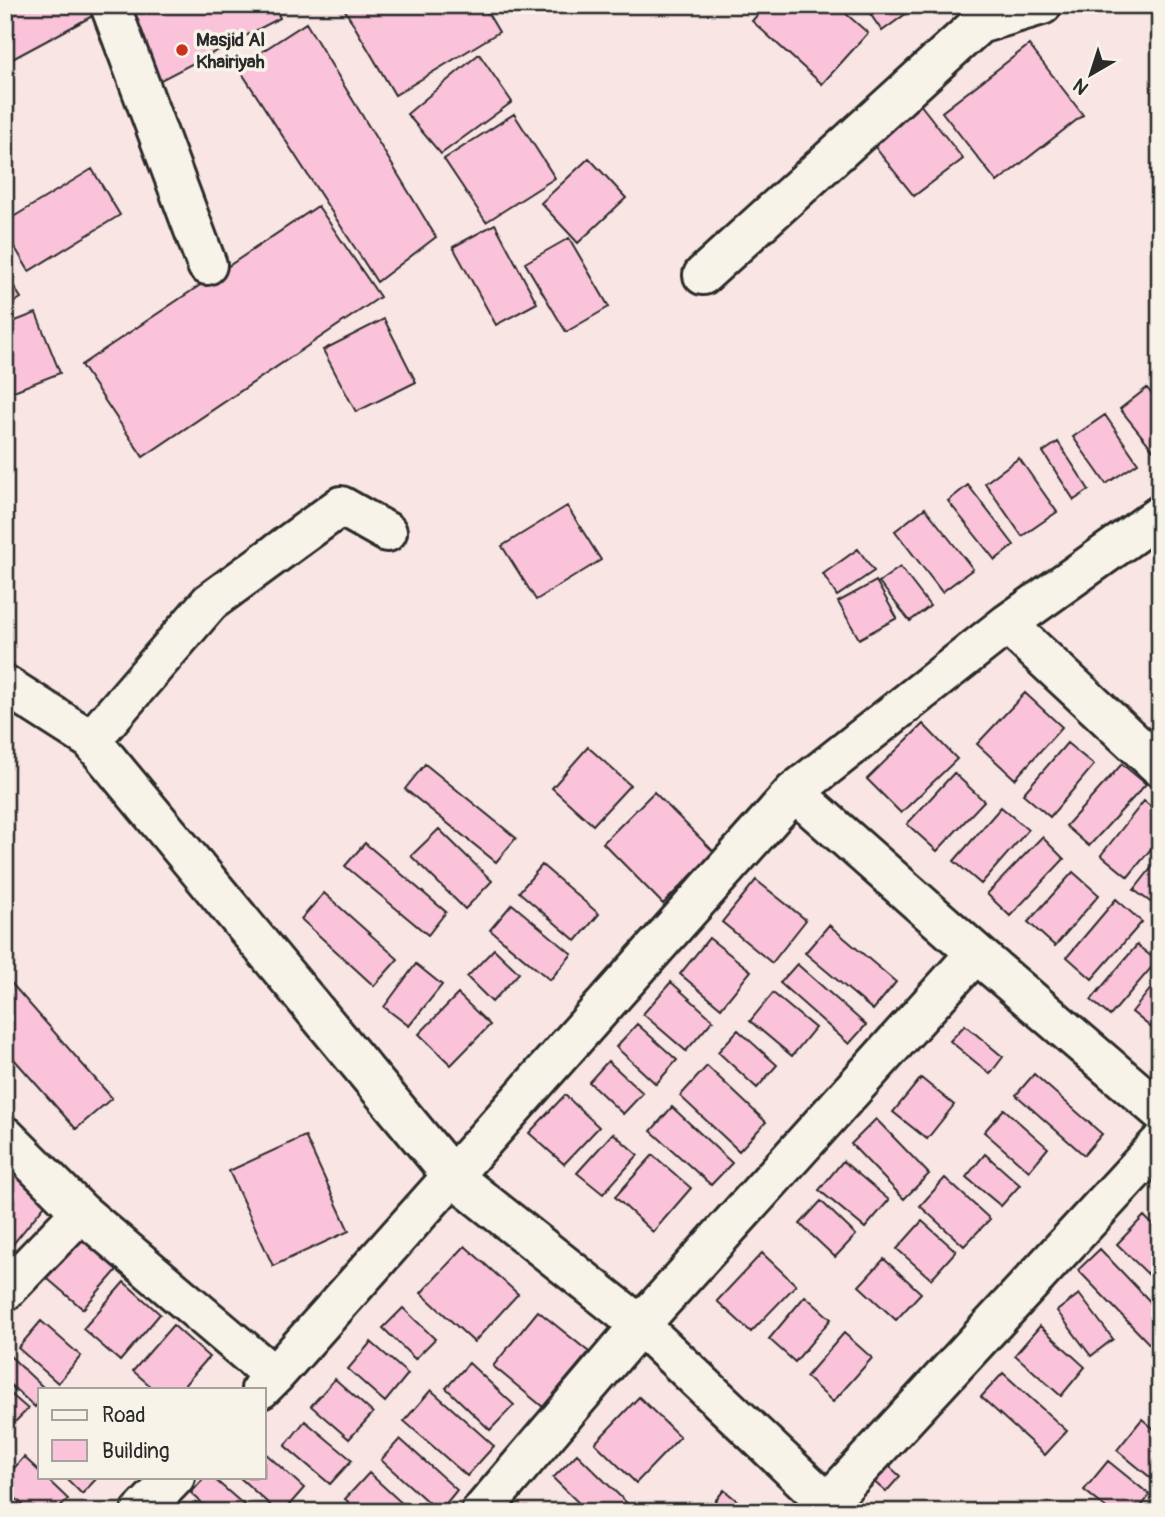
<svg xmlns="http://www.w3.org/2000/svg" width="1165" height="1517" font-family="Pangolin,sans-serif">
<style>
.building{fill:#fac3da;stroke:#2b2b2b;stroke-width:2}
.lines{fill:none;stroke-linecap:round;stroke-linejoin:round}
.minor-casing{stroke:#2b2b2b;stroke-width:44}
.minor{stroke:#f7f3e8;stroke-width:38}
.poi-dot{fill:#c8321e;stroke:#f7f3e8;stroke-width:2.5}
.labels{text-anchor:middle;stroke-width:7;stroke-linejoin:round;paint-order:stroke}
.poi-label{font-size:19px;font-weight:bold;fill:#2b2b2b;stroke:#f7f3e8;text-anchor:start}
</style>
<rect width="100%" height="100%" fill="#f8e5e4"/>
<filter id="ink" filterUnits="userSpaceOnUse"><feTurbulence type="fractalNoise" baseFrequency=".0143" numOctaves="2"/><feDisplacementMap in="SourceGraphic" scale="14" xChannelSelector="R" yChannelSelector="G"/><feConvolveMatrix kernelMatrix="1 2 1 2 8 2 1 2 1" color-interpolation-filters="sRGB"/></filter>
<g filter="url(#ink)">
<path class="building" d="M5,5H94L98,13L5,63Z
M122,5H274L280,18L159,81Z
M342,5H483L499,32L395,95Z
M766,5H836L868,33L822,84L752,21Z
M864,5H918L882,31Z
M306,23L436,237L377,282L238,67Z
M1029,45L1083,115L997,182L942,112Z
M479,54L512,102L441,154L407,114Z
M920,104L963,159L914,196L871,142Z
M514,114L555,178L486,222L444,159Z
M589,158L626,198L578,243L541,203Z
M92,169L120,215L29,271L5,231V222Z
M318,206L380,297L143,457L81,365Z
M495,224L537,303L496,325L453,247Z
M569,238L609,307L566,332L525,263Z
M5,273L21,298L5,308Z
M36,313L60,373L6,394L5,325Z
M384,319L416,382L356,412L323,350Z
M1147,388L1160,405V445L1153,450L1120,409Z
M1105,415L1138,463L1106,484L1073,437Z
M1058,442L1089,490L1074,500L1043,452Z
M1019,458L1057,512L1022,536L985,483Z
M968,485L1014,545L995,560L948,501Z
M567,506L601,560L536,600L502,546Z
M925,508L973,569L942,592L895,531Z
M858,549L874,571L837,596L823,574Z
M900,567L930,606L910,621L879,582Z
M876,581L897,618L859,639L838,602Z
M1025,693L1062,727L1015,779L977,744Z
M923,724L957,759L901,813L867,779Z
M1067,743L1094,765L1050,817L1023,794Z
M588,747L630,785L593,825L552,788Z
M425,764L516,838L496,862L405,789Z
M1122,764L1146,784L1089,846L1066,826Z
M954,773L984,801L937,851L907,824Z
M654,792L714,852L663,904L603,843Z
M1144,801L1160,814V838L1128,877L1101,855Z
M1001,807L1028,830L981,884L954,861Z
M439,829L492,881L465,909L411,856Z
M1042,837L1064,859L1010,916L987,894Z
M365,843L446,912L428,935L345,866Z
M1160,857V909L1134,890Z
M542,865L599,914L576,941L519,892Z
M1073,872L1099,895L1055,946L1028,922Z
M756,880L806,920L772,963L722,922Z
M324,893L398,959L374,986L301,919Z
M1116,899L1142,922L1092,979L1067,957Z
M512,904L572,954L550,980L490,930Z
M829,925L896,982L873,1010L805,953Z
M709,938L751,971L721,1008L680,974Z
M1137,945L1157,961L1110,1016L1091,1000Z
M494,949L519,973L492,1002L467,977Z
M416,964L442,985L409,1026L384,1007Z
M797,964L866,1025L849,1044L780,983Z
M5,976L112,1098L76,1129L5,1049Z
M1160,977V1021L1153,1029L1132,1012Z
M671,982L713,1020L686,1051L643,1014Z
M773,993L815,1028L792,1056L750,1021Z
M458,994L490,1025L451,1065L419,1034Z
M637,1024L677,1060L656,1084L616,1047Z
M965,1025L1003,1057L990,1074L950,1041Z
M738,1030L777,1065L757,1088L718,1052Z
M608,1061L643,1093L623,1114L589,1082Z
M707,1066L766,1122L739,1151L680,1096Z
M1034,1074L1102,1134L1084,1155L1016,1095Z
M921,1078L954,1105L927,1139L893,1112Z
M565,1095L599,1127L564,1164L529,1133Z
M672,1107L732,1163L711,1185L651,1131Z
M1004,1109L1048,1148L1029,1171L984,1132Z
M876,1119L929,1174L904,1199L851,1144Z
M613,1133L638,1155L603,1194L577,1173Z
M305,1136L349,1231L273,1266L229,1171Z
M985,1154L1020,1185L1001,1206L966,1177Z
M653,1155L691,1188L653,1232L615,1197Z
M843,1161L889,1200L865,1228L819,1190Z
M5,1165L49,1200L5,1254Z
M945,1178L990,1219L964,1246L920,1206Z
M821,1201L856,1235L835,1257L800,1224Z
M1144,1216L1160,1232V1279L1156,1282L1117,1244Z
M922,1221L956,1251L931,1279L897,1249Z
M84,1228L123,1263L83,1309L42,1274Z
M465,1246L518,1294L474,1342L421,1293Z
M1100,1249L1160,1312V1355L1078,1270Z
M762,1253L796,1285L751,1332L717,1301Z
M884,1259L921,1293L896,1320L859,1286Z
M124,1282L160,1314L120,1361L83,1329Z
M1079,1294L1113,1339L1091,1356L1057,1311Z
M805,1296L831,1319L795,1362L769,1339Z
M403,1308L435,1339L415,1359L383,1328Z
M538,1311L589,1352L543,1407L493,1366Z
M41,1321L81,1356L58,1383L18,1348Z
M173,1325L209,1357L181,1389H154L133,1371Z
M1040,1326L1085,1367L1061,1396L1015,1355Z
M844,1333L872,1358L833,1402L806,1377Z
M371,1342L408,1374L385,1402L348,1369Z
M10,1356L45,1389H40V1401L35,1407L5,1380V1361Z
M469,1363L514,1405L490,1430L446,1388Z
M1003,1373L1067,1431L1045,1455L981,1397Z
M335,1379L373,1413L349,1439L311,1406Z
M5,1389L28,1409L12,1425L5,1419Z
M431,1390L494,1446L467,1476L404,1421Z
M639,1397L680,1437L636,1483L595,1443Z
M1142,1419L1160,1434V1479L1157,1483L1117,1450Z
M305,1421L352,1460L330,1484L285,1446Z
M400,1439L457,1490L439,1512L381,1460Z
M264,1452L304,1488L283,1512H278L239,1477H264Z
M577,1454L635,1511L588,1512L553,1478Z
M24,1457L40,1472V1477H45L68,1499L56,1512H30L5,1488V1478Z
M880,1458L900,1476L886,1492L865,1474Z
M1108,1461L1150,1495L1137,1512H1111L1084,1490Z
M369,1473L406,1507L402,1512H359L345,1499Z
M65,1477H98L82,1494Z
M205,1477H212L252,1512H212L191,1493Z
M724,1490L751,1512H706Z"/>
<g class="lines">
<g class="minor-casing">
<path id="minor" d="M110,5L207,265
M703,275L979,24L1042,5
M1007,624L1160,767
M5,685L91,740L453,1177L640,1325L837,1512
M91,740L210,602L341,506L387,532
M794,792L976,953L1160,1111
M5,1136L81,1212L274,1376L261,1389
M5,1291L81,1212
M274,1376L794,792L1007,624L1160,515
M141,1512L175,1477
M481,1512L640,1325L976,953
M819,1512L1160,1143"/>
</g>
<use href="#minor" class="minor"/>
</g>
</g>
<circle class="poi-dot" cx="182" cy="50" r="7"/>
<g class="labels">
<g class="poi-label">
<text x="196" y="46">Masjid Al<tspan x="196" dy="22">Khairiyah</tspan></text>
</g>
</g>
<rect width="1165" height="1517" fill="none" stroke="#f7f3e8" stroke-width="28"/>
<rect x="14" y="14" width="1137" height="1489" fill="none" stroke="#2b2b2b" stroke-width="2.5" filter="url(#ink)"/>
<rect x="38" y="1388" width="228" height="91" fill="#f7f3e8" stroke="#a5a39c" stroke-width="2"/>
<rect x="52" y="1410" width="35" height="10" fill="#f7f3e8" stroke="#a5a39c" stroke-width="2"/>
<text x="102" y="1422" font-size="21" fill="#2b2b2b">Road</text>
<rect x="52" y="1440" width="35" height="21" fill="#fac3da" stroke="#a5a39c" stroke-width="2"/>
<text x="102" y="1458" font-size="21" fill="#2b2b2b">Building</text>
<g transform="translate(1091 74) rotate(219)" stroke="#f7f3e8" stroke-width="5" paint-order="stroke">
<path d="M0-5L12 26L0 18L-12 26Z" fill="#2b2b2b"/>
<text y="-10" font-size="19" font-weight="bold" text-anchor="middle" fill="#2b2b2b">N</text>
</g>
</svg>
